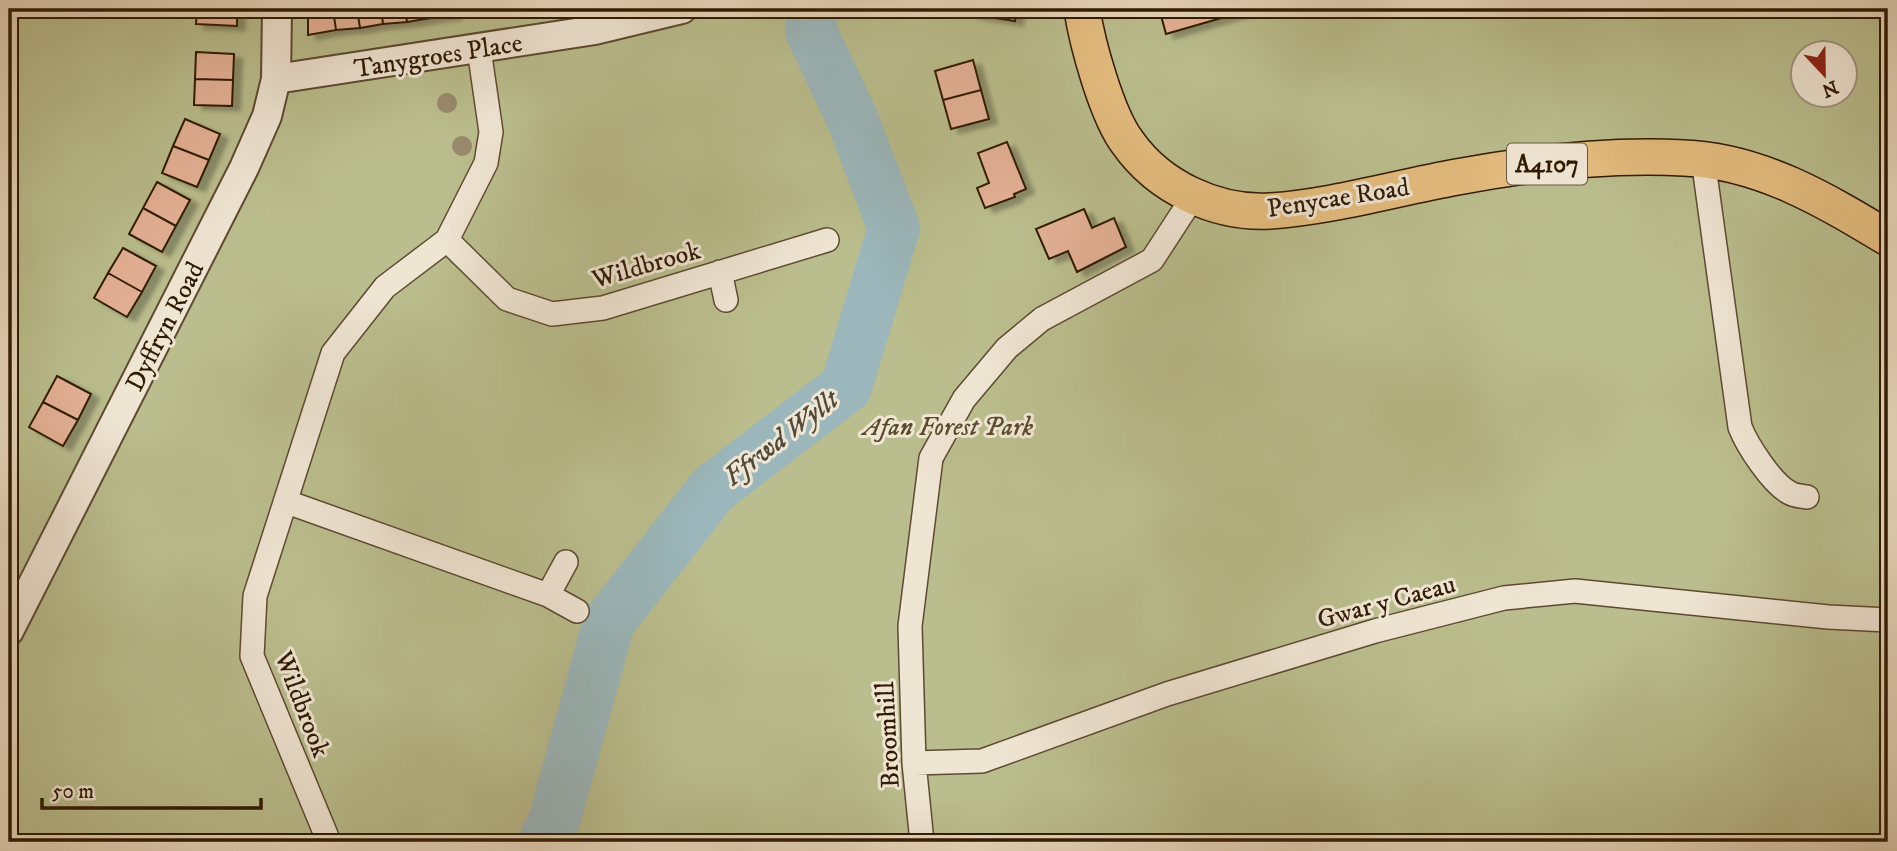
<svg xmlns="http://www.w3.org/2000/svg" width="1897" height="851" font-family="'IM FELL DW Pica',serif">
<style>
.green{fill:#babd8d;stroke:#756c48;stroke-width:2;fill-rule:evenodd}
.water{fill:#9bb7bb;stroke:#707971;stroke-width:2}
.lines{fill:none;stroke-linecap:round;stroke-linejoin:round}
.shore{stroke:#66695f;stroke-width:2}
.river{stroke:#9bb7bb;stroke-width:52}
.building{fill:#e4b196;stroke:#301b03;stroke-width:2;filter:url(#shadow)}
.minor-casing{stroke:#5e4a31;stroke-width:26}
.tertiary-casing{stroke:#5e4a31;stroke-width:32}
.primary-casing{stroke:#301b03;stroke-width:38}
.minor{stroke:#efe5d3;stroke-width:23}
.tertiary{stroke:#efe5d3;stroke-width:28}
.primary{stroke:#e4bc7e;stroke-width:35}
.tree{fill:#998b6d}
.labels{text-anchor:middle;stroke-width:6;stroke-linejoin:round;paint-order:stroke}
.shield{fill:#efe5d3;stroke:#695841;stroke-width:2}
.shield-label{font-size:24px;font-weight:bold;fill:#301b03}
.street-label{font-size:26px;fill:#301b03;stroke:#efe5d3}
.park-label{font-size:26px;font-style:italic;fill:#594c2c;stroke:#efe5d3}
.water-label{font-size:28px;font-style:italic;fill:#504a3a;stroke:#efe5d3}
</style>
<defs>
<filter id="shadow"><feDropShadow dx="8" dy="4.5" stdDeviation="2" flood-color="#0004"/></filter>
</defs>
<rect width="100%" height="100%" fill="#e7d7bc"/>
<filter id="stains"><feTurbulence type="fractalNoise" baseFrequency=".00286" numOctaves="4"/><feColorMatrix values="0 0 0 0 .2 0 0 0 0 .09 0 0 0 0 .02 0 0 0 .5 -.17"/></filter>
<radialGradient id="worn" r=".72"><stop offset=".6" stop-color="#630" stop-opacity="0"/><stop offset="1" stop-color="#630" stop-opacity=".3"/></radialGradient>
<path class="green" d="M9,9H1888V842H9ZM1802,52H1844V94H1802Z"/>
<path class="water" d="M797,9H835L834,37L896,197L867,209L796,40Z"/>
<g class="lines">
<path class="shore" d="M804,9L803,39L869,196L873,198L886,190L827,40L829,9"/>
<path class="river" d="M544,842L555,818L609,622L713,489L846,387L894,228L852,118L811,31L812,9"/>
</g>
<path class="building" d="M197,9H237V26L196,24Z
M308,9H333L336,30L308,35Z
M333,9H357L360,28L336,30Z
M357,9H381L383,24L360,28Z
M381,9H405L407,22L383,24Z
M405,9H430L431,18L407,22Z
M430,9H453L454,15L431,18Z
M971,9H1017L1015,21L970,14Z
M1172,9H1215L1218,19L1166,34L1160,12Z
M1215,9H1252L1218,19Z
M196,52L234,54L233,80L195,79Z
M973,60L981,90L943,100L935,71Z
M195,79L233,80L232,106L194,105Z
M981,90L989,119L951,129L943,100Z
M185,119L220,134L209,160L173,146Z
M1007,142L1026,189L1014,194L1015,197L985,208L977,188L989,183L978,153Z
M173,146L209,160L197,187L162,173Z
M157,182L190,200L176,226L143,208Z
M143,208L176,226L162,252L129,234Z
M1084,209L1092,228L1114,218L1126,247L1077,272L1068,251L1049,259L1036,229Z
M123,248L156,266L142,292L108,273Z
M108,273L142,292L127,317L94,298Z
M57,376L91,394L78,420L43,402Z
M43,402L78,420L63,446L29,427Z"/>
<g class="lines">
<g class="minor-casing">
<path id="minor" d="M1703,159L1740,427C1747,445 1772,484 1790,493C1795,496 1802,496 1807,497
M447,240L507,299L552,314L603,308L827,240
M720,272L726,300
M287,502L548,595L577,611
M548,595L566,562
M914,763L982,761L1167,694L1375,631L1504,598L1575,591L1828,617L1888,620
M329,842L252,656L255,596L333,353L385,287L447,240L486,163L491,132L479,49
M922,842L914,763L910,626L931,458L964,399L1007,348L1042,319L1152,260L1193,197"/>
</g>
<g class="tertiary-casing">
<path id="tertiary" d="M276,79L595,30L682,9
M9,631L244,168L267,116L276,79L277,9"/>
</g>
<g class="primary-casing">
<path id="primary" d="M1082,9C1087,43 1107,116 1128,143C1159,187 1216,214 1270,211C1332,207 1396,188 1457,177C1531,163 1609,154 1684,158C1760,161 1825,200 1888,238"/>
</g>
<use href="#minor" class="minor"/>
<use href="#tertiary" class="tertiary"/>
<use href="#primary" class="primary"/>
</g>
<g class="tree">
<circle cx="447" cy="103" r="10"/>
<circle cx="462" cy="146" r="10"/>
</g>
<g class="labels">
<rect class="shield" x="1507" y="143.5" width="80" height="41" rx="5"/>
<g class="shield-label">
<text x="1547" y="172">A4107</text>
</g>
<g class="street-label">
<text transform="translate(438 55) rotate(-9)" y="9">Tanygroes Place</text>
<text transform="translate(1338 197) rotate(-9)" y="9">Penycae Road</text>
<text transform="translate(646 264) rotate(-16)" y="9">Wildbrook</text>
<text transform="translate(164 326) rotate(-63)" y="9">Dyffryn Road</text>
<text transform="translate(1386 601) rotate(-15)" y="9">Gwar y Caeau</text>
<text transform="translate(303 704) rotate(69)" y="9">Wildbrook</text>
<text transform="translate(887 735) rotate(-93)" y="9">Broomhill</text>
</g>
<g class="park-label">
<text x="948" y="435">Afan Forest Park</text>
</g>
<g class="water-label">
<text transform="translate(780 437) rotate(-38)" y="10">Ffrwd Wyllt</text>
</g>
</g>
<rect width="1897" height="851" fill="none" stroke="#e7d7bc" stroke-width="35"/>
<rect x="10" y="10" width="1876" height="830" fill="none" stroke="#301b03" stroke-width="3.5"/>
<rect x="18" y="18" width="1862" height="816" fill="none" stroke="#301b03" stroke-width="2"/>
<g transform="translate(1824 74) rotate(158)"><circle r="33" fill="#efe5d3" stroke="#a39480" stroke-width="2"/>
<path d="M0-5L12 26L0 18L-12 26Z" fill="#8f2418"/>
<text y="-10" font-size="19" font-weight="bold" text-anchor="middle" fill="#301b03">N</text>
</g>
<path d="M42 798v10h219v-10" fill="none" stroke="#301b03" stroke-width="3.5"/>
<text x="52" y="798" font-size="21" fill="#301b03" stroke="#efe5d3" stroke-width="5" paint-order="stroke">50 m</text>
<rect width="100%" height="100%" filter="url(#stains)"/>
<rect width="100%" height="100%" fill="url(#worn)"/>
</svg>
